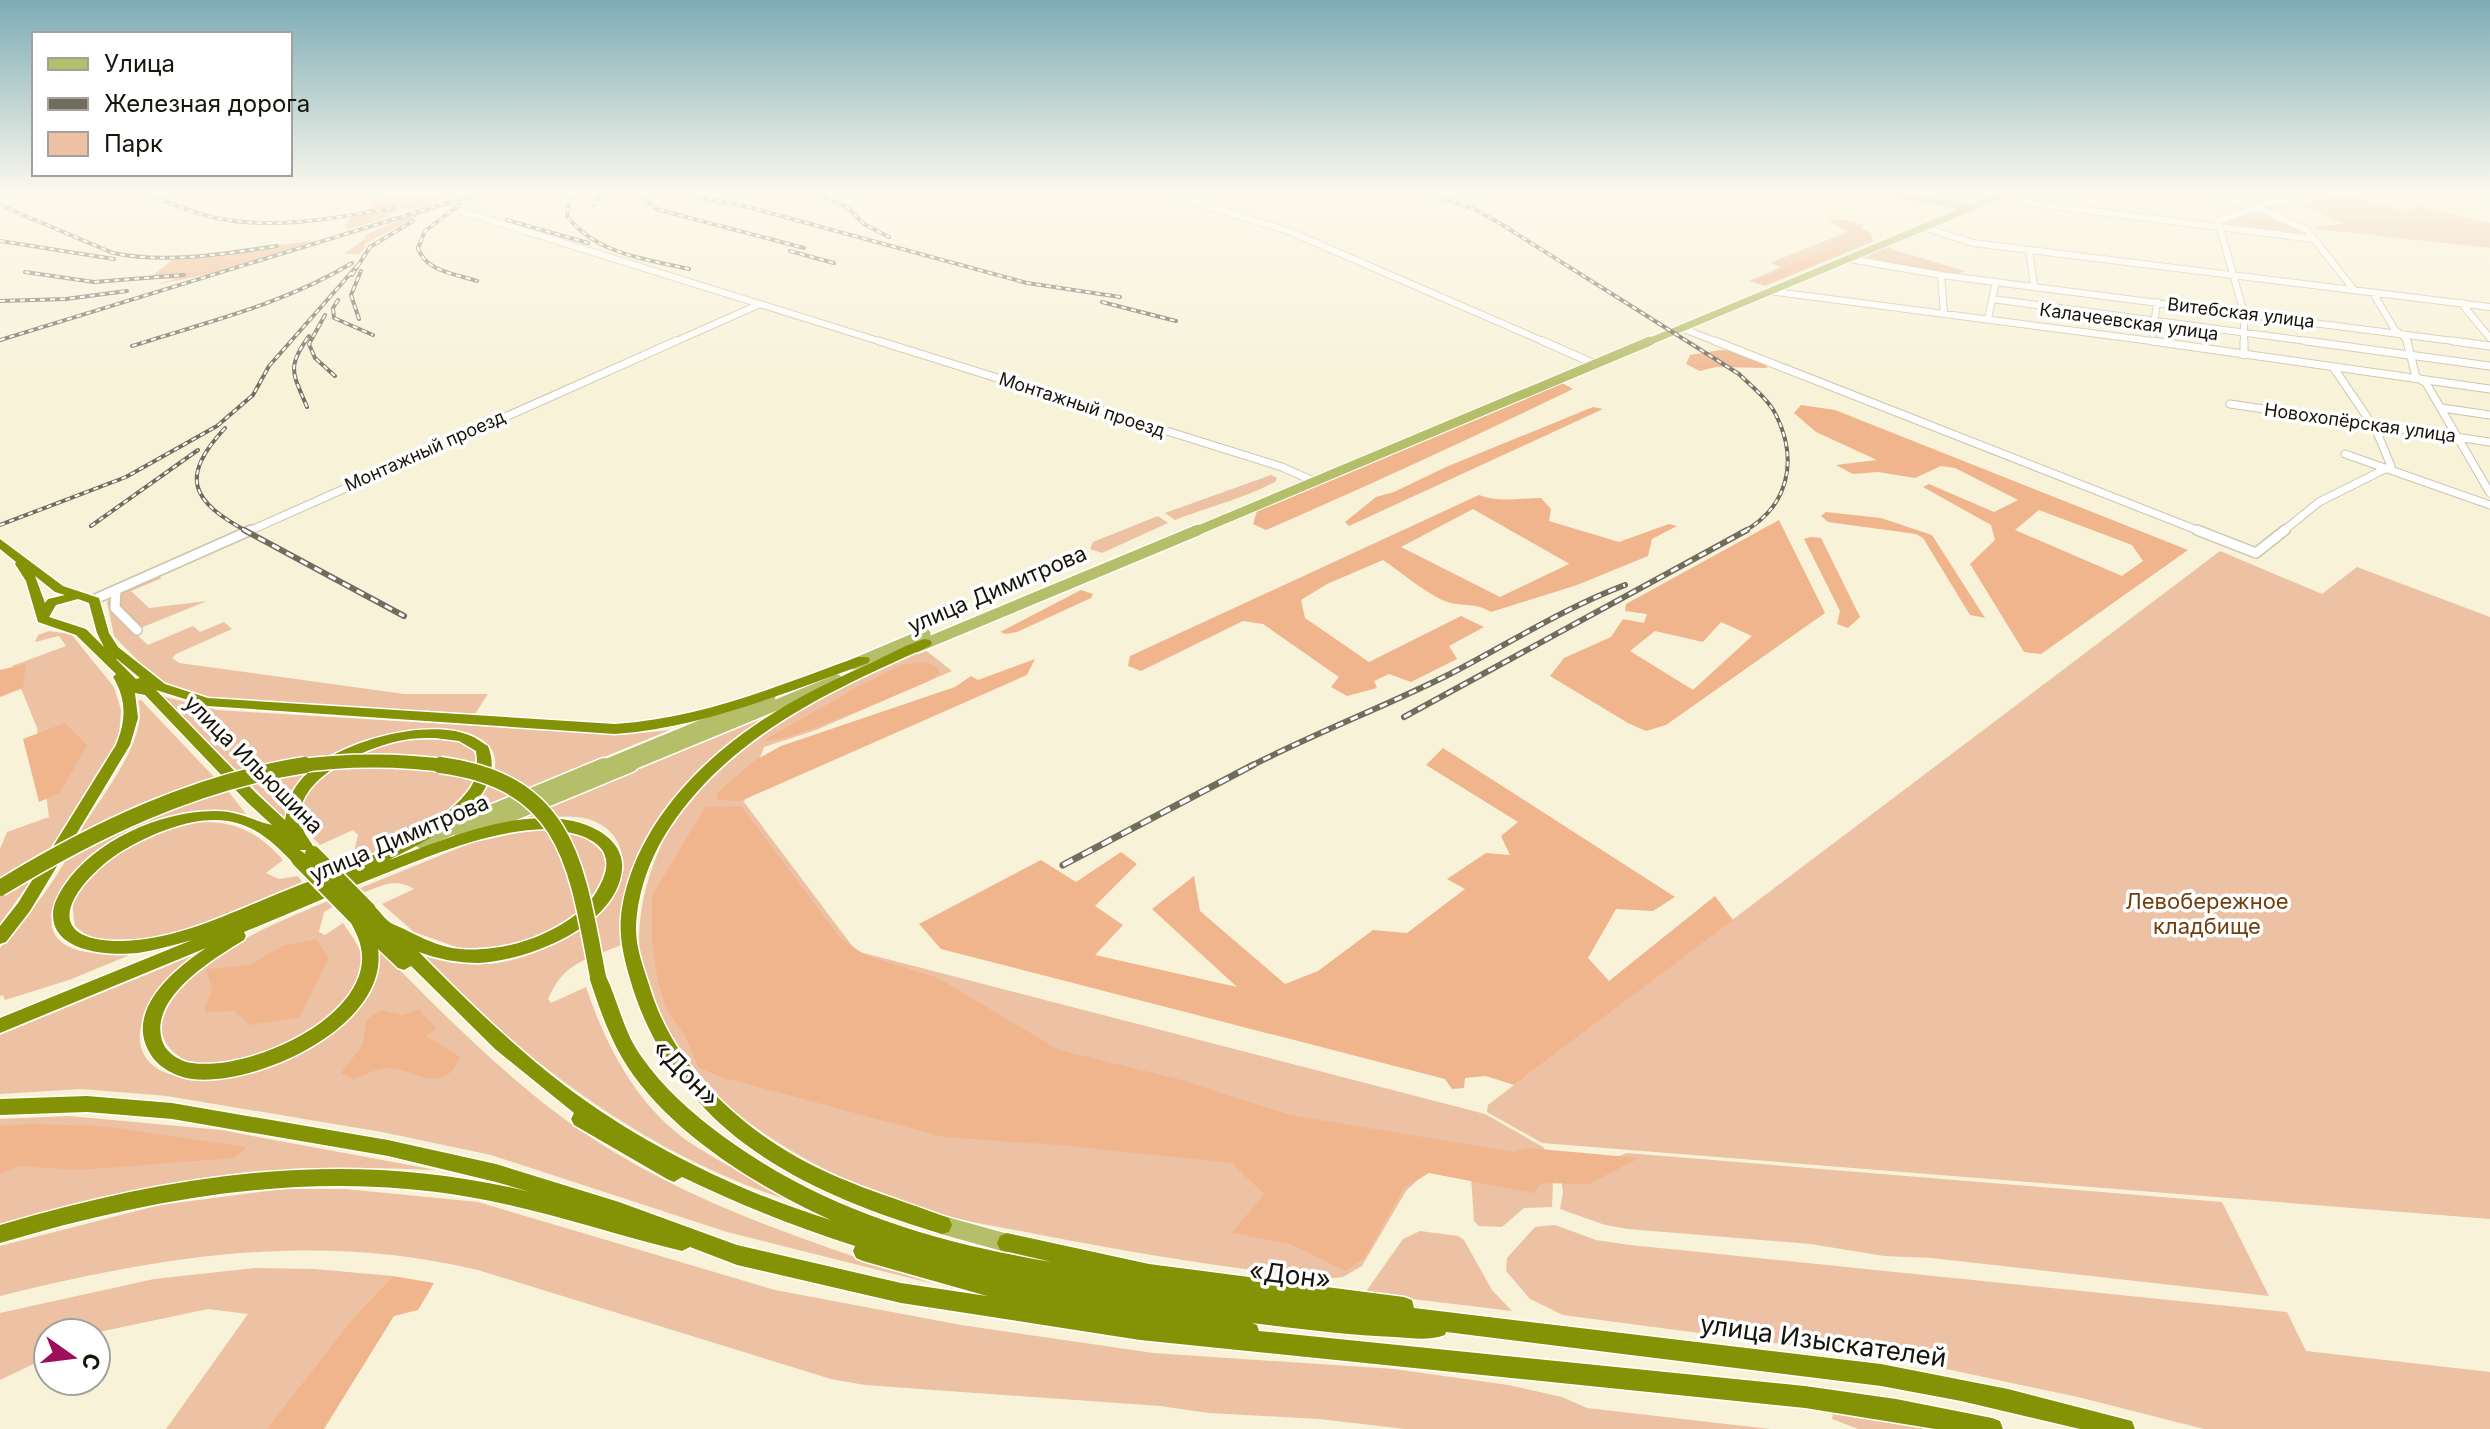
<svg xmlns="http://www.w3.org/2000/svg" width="2490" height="1429" font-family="Inter,sans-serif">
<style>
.green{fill:#edc1a3}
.forest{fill:#f0b58c;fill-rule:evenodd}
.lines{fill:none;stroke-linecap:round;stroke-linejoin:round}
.minor-far2-casing{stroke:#cbc5ac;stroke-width:8}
.minor-far1-casing{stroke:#cbc5ac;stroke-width:9}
.minor-casing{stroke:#cbc5ac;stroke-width:12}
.major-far4-casing{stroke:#fff;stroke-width:9}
.major-far3-casing{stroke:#fff;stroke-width:11}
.major-far2-casing{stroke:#fff;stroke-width:14}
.major-far1-casing{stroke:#fff;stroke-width:17}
.major-casing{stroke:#fff;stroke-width:21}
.highway-casing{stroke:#fff;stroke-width:3}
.minor-far2{stroke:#fff;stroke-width:6}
.minor-far1{stroke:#fff;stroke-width:7}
.minor{stroke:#fff;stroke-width:9}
.major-far4{stroke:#b5be69;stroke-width:7}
.major-far3{stroke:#b5be69;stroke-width:9}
.major-far2{stroke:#b5be69;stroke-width:11}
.major-far1{stroke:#b5be69;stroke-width:14}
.major{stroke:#b5be69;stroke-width:18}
.highway{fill:#849205;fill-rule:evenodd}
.rail-far2-casing{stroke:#716d5d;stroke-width:4}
.rail-far1-casing{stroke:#716d5d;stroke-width:6}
.rail-casing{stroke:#716d5d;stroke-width:7}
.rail-far2{stroke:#fff;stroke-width:2;stroke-dasharray:5;stroke-linecap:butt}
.rail-far1{stroke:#fff;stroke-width:3;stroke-dasharray:8;stroke-linecap:butt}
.rail{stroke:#fff;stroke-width:4;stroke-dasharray:11;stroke-linecap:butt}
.highway-bridge-far1-casing{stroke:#fff;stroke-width:16;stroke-linecap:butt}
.highway-bridge-casing{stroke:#fff;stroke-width:19;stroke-linecap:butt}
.highway-bridge-far1{stroke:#849205;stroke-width:13}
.highway-bridge{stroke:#849205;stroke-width:16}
.labels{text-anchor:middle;stroke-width:7;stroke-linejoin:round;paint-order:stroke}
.far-street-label{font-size:18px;fill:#17150b;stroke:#fff}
.street-label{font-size:22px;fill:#17150b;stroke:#fff}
.park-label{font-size:22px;fill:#733e0e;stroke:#fff}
.near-street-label{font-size:26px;fill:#17150b;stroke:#fff}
</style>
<rect width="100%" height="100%" fill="#f8f2d8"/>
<path class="green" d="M2344,194L2405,211L2416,205L2490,223V248L2315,229L2313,227L2343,224L2286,197Z
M2250,210L2296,227L2301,235L2223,228V222Z
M1847,232L1875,241L1765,286L1749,281L1781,267L1770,263Z
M1887,246L1894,250L1965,271L1955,276L1860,256Z
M1271,475L1277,478L1275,482C1243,499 1208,507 1175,520L1165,513Z
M1158,516L1168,523L1102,553L1090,549L1093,542Z
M2220,551L2322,594L2357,567L2490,617V1219L1542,1143L1487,1112L1488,1105L1514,1085Z
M153,576L162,578L131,591L149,608L207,601L133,631L148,645L193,626L200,632L224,622L232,629L176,654L172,658L179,663L404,694H488L475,714L448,713L220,700L170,686L151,674L114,636L107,602L111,595Z
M49,631L71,634L114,687L121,710L119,737L108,760L34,876L0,924V849L7,832L49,817L37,728L12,666L66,646L59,636L35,642L38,635Z
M924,649L952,671L816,730L764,747L744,802L856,951L1485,1114L1543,1147L1552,1160L1428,1170L1406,1191L1362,1266L1343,1277L1327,1279C1226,1268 1126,1252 1026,1232C979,1223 930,1216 885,1197C757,1144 600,1044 648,881C659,844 679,806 708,778C771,719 845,684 924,649Z
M162,696L217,710L624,735L670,730L462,815C537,747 472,718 400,732C370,738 348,751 323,768C304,781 286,794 285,819Z
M141,700L215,778L224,777L228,791L246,814C184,802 128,845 75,872C53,898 33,939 81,951C100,955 118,952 137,952L69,980L5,1000L3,995L0,996V948C23,922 45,895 63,865C70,853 76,839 83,827C101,796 150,738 138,701Z
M784,707L681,793L623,916L621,945C586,960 564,962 548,999L551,1003L586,987C606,1047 638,1108 692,1144C725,1165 760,1183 794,1202C649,1156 527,1065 423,956C460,967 494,968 532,954C555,945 582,930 601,913C630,885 634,833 588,819C562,812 534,822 510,822Z
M444,736C464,743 487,752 476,777C455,827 384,847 338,867L333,863L354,852L358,835L353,830L320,845C311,836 302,827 300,814C295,778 373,744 400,740C414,737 429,737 444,736Z
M197,822C235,821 257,831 283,860L266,873L279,879L298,876L302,882C251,903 122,973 75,926L72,902C94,855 149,833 197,822Z
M540,828L580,833L602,852L608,871L594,903L536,939L484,951L462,949L414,932L382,904L414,889C395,878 384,885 365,892L358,889L471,843Z
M330,900L336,905L324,912L319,932L325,935L343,923C350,934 361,947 363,960C367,1018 243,1073 196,1063C180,1060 165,1048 162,1032C154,968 284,920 330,900Z
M379,949C438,1009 495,1067 563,1118C676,1201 804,1239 934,1284L727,1232L491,1155L382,1132L167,1096L82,1089L0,1094V1035L199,953C183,970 162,987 149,1006C142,1016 139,1031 140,1042C152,1127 395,1049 379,949Z
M69,1116L221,1130L436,1170C364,1167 292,1166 221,1176C146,1186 73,1209 0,1228V1119Z
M1627,1153L2222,1202L2269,1296L1931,1258L1884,1256L1811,1244L1628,1229L1605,1225L1560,1209L1563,1192L1561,1178Z
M1471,1177L1553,1181L1552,1207L1524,1208L1502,1227L1479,1226L1474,1221Z
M283,1189H345L478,1202L775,1290L961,1325L1153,1353L1394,1369L1508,1385L1562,1397L1587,1408L1770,1429H1405L1319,1419L1209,1413L1160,1406L865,1385L831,1379L478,1270C314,1231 161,1256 0,1296V1246L160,1205Z
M1555,1225L1596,1240L1630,1245L2287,1312L2306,1351L2490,1372V1429H2204L2078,1397L1909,1361L1563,1315L1530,1299L1506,1271L1507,1258L1535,1227Z
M1420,1231L1458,1236L1464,1240L1492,1290L1512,1311L1371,1294L1367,1290L1403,1239Z
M255,1268L314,1269L393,1276L352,1319L268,1429H166L248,1314L208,1309L94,1333H48V1357L0,1380V1313L154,1279Z
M1833,1414L1935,1429H1858L1832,1419Z"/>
<path class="forest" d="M406,191H464L421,208L403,209L380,220L348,229L344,225L357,212L374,207L370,204L373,201Z
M468,197L436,207L364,244L366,246L359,254H344L366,238L365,235L416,212Z
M1845,220L1865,225L1861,228L1870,232L1873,239L1859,243L1830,242L1848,232L1828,220Z
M317,240L223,271L155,285L176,279L150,278L172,260Z
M1837,247L1853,249L1766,285L1754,281Z
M1720,350C1736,351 1757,357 1768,368L1716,367L1700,371L1686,364L1690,355Z
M1562,383L1573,389C1471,438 1370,485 1266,530L1253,524L1257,511Z
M1801,405L1835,410L2188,550L2041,654L2024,652L1970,564L1995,540L1991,525L1923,487L1929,484L1994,512L2018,500L1955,468L1941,466L1915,478L1878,472L1853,474L1836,465L1877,460L1816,432L1794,413ZM2039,510L2132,545L2143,561L2122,576L2015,530Z
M1593,407L1603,409L1349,526L1345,522L1376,497L1394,492L1446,467Z
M1479,495C1499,503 1519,498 1541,498L1551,509L1549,521L1619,542L1669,524L1677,526L1652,539L1648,556L1577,585L1491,612C1473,601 1461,608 1442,600C1422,590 1402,573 1383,560L1327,584L1301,600L1305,618L1369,662L1461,616L1484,627L1449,646L1457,659L1411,682L1389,674L1374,681L1377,688L1347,696L1331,687L1339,677L1263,624L1243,621L1141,671L1128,666L1130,656ZM1473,509L1568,563L1569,564L1500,597L1401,547Z
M1826,512L1881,518L1932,535L1985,618L1970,615L1923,538L1916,534L1828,522L1821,516Z
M1779,520L1825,613L1666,725L1646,731L1628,723L1550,676L1564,658L1611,637L1623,619L1644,623L1647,614L1625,611L1626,604ZM1721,622L1752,636L1693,690L1630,651L1655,631L1703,642Z
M1811,537L1821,538L1860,617L1848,628L1837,624L1840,611L1804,539Z
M1081,590L1093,594L1091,598L1017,632L1006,634L1000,632Z
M1035,659L1027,675L741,801L718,800L717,793L754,761L781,746L955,687L971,676L978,680Z
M924,662L937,667L940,673L929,681C905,691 778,747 764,740L865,683L902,665Z
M26,664L23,688L0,697V670Z
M65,723L87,745L60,793L39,802L23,739Z
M1443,748L1675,897L1653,911L1616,909L1588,958L1609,981L1715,896L1733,920L1514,1085L1486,1076L1465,1078L1464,1088L1452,1089L1445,1079L941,949L919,924L1041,860L1076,882L1121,852L1137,864L1095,906L1123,925L1095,955L1237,987L1152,909L1194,876L1200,911L1285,984L1318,971L1373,930L1407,933L1465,889L1447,879L1486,853L1510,855L1501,836L1518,822L1426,765Z
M741,806L840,938L865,955L938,978L1059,1050L1174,1078L1290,1115L1514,1152L1528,1148L1639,1158L1589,1184L1542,1183L1533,1193L1429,1173L1404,1188L1365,1257L1346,1271L1290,1244L1232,1233L1264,1194L1232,1163L1059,1145L944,1137L721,1077L699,1068L685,1036L667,1010L658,982L652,943V896L705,807Z
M316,939L329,957L300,1017L250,1025L234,1011L204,1012L212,989L206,969L250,965L282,946Z
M419,1009L437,1029L426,1036L460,1057C443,1096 418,1071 390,1068C379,1067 364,1076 353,1079L341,1073L362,1046L367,1019L381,1010L402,1015Z
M31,1124L102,1126L247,1147L234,1158L78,1170L20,1166L0,1174V1126Z
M393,1276L434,1283L418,1310L394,1316L324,1429H267L352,1319Z"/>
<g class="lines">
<g class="minor-far2-casing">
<path id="minor-far2" d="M1158,191L1291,232L1547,343
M1993,191L1997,192
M2195,191L2263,210L2307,230L2354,290
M2005,194L2037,204L2313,239
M461,211L885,343
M1920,226L1973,243L2490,307
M2029,250L2034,286
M1850,259L1941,275L2469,343
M1941,275L1944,313
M1769,291L2167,343
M2373,293L2395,330L2406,338L2407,343
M1992,299L2321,343
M2461,303L2490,338
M1988,318L1996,282
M1681,328L1720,343
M2153,334L2157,302
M672,343L758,305
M2244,343V313L2218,221L2269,203L2323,196"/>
</g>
<g class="minor-far1-casing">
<path id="minor-far1" d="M879,341L1282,467L1313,481
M1543,341L1595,364
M1715,341L2202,532
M2152,341L2490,389
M2244,341V355
M2306,341L2490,366
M2407,341L2416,377L2426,383L2490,493
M2453,341L2490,346
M2230,404L2490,442
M2442,408L2490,415
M2345,454L2490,505
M247,532L676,341
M2282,532L2319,502L2391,466L2376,430L2333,367"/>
</g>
<g class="minor-casing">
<path id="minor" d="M2197,530L2256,553L2285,530
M116,590L115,608L137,630
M93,600L251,530"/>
</g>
<g class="major-far4-casing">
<path id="major-far4" d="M1876,191L1971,208
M1646,343L2011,191"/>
</g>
<g class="major-far3-casing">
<path id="major-far3" d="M1194,532L1650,341"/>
</g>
<g class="major-far2-casing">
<path id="major-far2" d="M917,647L1198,530
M854,664L925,634
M600,767L770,697
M626,767L837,680"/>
</g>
<g class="major-far1-casing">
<path id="major-far1" d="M462,835L631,765
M421,841L604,765"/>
</g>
<g class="major-casing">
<path id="major" d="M942,1225L1007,1243"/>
</g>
<g class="highway-casing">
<path id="highway" d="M0,539L63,586L99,598L109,633L118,647L165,684L208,698L615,724C703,718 777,686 858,657H868L870,660L868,663C784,693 704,727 615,734L207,706L156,690L257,794L285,820C287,812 288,803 291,796C310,747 420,717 466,734C474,736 481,742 488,746C510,800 428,841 389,860C447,838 540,797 599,831C613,839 624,853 622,870C616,927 527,961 478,963C458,963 438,959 419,952C465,999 512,1045 564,1085C640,1143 739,1192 831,1220C757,1187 663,1129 621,1056C607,1031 598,1004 589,977L592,972L598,970L604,972C618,1000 623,1031 641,1056C663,1088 693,1114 724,1137C823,1209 933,1242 1052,1262L1000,1250L997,1243L1000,1236L1007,1233L1149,1264L1404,1297L1412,1300L1414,1308L1881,1364L2008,1389L2132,1421L2135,1429H2080L1961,1401L1881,1386L1446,1332L1445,1335C1430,1341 1411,1338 1395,1337C1347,1335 1300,1329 1252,1323L1257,1325L1259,1331L1805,1386L1896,1399L1992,1418L2000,1421L2003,1429H1935L1805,1408L1140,1340L901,1303L737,1265L690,1247L682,1251C611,1234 541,1209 469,1197C310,1169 153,1198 0,1243V1225C177,1173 349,1147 530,1192L496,1182L388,1156L172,1119L87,1112L0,1115V1099L87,1096L172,1103L388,1140L496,1164L619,1202L737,1245L901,1283L987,1296L863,1261L856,1258L853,1251L855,1246C795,1227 738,1204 682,1177L674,1182L667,1179L574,1125L571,1119L574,1113L495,1049L411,966L404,970L398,968L378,949C389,1026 256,1087 192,1079C177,1077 159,1068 151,1055C123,1012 173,970 206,948L0,1033V1018L192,940C174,945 156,950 138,953C111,956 52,953 53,914C53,904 59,894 64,886C95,840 159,812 213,811C237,810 251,820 272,825L247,802L145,695L135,693L138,718L130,745L30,911L6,942L0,944V926L18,903L116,745C126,721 127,700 113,677L116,674L76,635L38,622L26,581L15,564L16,562L0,549ZM35,576L55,592L65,595L48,599L45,603ZM78,599L89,603L97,633L104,647L86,629L49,617L56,605ZM116,659H117L140,678L136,679ZM435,738L459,741L476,751C478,766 478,778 468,791C432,838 337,870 282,892C230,913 172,943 114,941C26,937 89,868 129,847C160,830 205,812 240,824C262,831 278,847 293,863H305L307,859L300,850H311L313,846C309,839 303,832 301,824C291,778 369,746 404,740C414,738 425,738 435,738ZM547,829C575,832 619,840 603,879C597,893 590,903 578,913C551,934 517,947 482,949C449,952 430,942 402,928C400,927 392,924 391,923C380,916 377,901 362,906L361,912L355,910L349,912L347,916C355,930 363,944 362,961C358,1023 246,1071 192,1063C181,1062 167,1053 163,1043C146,999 213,959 244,940L246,936L244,932C298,910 350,887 404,866C450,848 497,830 547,829Z
M925,639L930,640L932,643L930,646C832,690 732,734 670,827C650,857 637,893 636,929C636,949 644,969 650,988C670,1054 720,1108 777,1145C830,1180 890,1196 949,1218L952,1225L949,1232L942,1234C873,1213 804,1188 745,1144C690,1103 649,1046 630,979C623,955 618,933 622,908C635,830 695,765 758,723C795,698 835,679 875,661C891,653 908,644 925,639Z"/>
</g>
<use href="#minor-far2" class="minor-far2"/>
<use href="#minor-far1" class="minor-far1"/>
<use href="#minor" class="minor"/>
<use href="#major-far4" class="major-far4"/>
<use href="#major-far3" class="major-far3"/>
<use href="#major-far2" class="major-far2"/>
<use href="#major-far1" class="major-far1"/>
<use href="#major" class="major"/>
<use href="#highway" class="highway"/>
<g class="rail-far2-casing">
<path id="rail-far2" d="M578,191L569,202L567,216C596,254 645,259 689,269
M636,191L656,209L804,248
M668,191L748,207L1027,283L1120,297
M809,191L847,207L864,224L889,237
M994,191L1004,195
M1423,191L1476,210L1501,224L1739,374C1751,386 1769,400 1776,415C1799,461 1788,507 1743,532
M151,196C172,204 193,213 216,218C274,230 336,218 394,208
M0,205L113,253C167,264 223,254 277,246
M459,205L425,231L418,248C426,272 456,274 477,281
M594,205L601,191
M507,220L588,243
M0,241L114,259
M790,251L834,263
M25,272L94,282L184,275
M352,275L370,247L413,221
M338,300L333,308L334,318L373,335
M0,301L66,299L127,291
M1102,302L1176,321
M325,315L309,344L315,358L335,376
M359,319L351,295L361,271
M0,340L486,191
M132,346C207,322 284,304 352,263
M307,407C293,373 286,368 309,336
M225,428C179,478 191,501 248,532
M0,525L126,477L217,426L253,395L269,366L358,265
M91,526L198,450"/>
</g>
<g class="rail-far1-casing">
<path id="rail-far1" d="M244,530L404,616
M1404,717L1747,530
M1249,767C1315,733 1384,707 1450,674C1508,644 1564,608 1625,585"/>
</g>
<g class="rail-casing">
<path id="rail" d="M1063,865L1253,765"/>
</g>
<use href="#rail-far2" class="rail-far2"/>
<use href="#rail-far1" class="rail-far1"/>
<use href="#rail" class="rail"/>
<g class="highway-bridge-far1-casing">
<path id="highway-bridge-far1" d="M292,767C347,759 399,759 454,767"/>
</g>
<g class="highway-bridge-casing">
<path id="highway-bridge" d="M440,765C571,782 577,870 598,977
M313,854L368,910
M299,859L355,916
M0,888C95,830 195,782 305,765"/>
</g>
<use href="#highway-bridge-far1" class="highway-bridge-far1"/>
<use href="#highway-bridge" class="highway-bridge"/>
</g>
<linearGradient id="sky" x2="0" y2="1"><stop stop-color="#7dacb6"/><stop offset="0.49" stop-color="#fcf9ed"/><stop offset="1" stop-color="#fcf9ed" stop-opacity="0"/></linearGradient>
<rect width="2490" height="392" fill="url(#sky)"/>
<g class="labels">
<g class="far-street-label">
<text transform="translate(2241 313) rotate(7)" y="6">Витебская улица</text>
<text transform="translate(2129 322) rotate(8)" y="6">Калачеевская улица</text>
<text transform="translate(1082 405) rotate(18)" y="6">Монтажный проезд</text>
<text transform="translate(2360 423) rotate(8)" y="6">Новохопёрская улица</text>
<text transform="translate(425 451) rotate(-24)" y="6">Монтажный проезд</text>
</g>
<g class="street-label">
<text transform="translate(997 589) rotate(-23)" y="8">улица Димитрова</text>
<text transform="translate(254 764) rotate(45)" y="8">улица Ильюшина</text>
<text transform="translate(399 838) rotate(-23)" y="8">улица Димитрова</text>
</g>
<g class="park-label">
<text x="2207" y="909">Левобережное<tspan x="2207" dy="25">кладбище</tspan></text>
</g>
<g class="near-street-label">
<text transform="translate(686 1073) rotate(46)" y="9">«Дон»</text>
<text transform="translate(1290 1275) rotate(7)" y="9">«Дон»</text>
<text transform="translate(1823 1341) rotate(8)" y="9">улица Изыскателей</text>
</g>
</g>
<rect x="32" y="32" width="260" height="144" fill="#ffffff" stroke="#a2a19d" stroke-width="2"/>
<rect x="48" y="58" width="40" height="12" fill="#b5be69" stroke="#a2a19d" stroke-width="2"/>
<text x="104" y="72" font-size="24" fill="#17150b">Улица</text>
<rect x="48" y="98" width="40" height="12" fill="#716d5d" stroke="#a2a19d" stroke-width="2"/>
<text x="104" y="112" font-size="24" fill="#17150b">Железная дорога</text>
<rect x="48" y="132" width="40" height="24" fill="#edc1a3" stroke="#a2a19d" stroke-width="2"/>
<text x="104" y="152" font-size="24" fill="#17150b">Парк</text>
<g transform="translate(72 1357) rotate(104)"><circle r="38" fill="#ffffff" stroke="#a2a19d" stroke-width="2"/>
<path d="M0-6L14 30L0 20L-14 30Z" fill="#9d0e5b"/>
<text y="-12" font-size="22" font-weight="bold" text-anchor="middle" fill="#17150b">С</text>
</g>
</svg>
